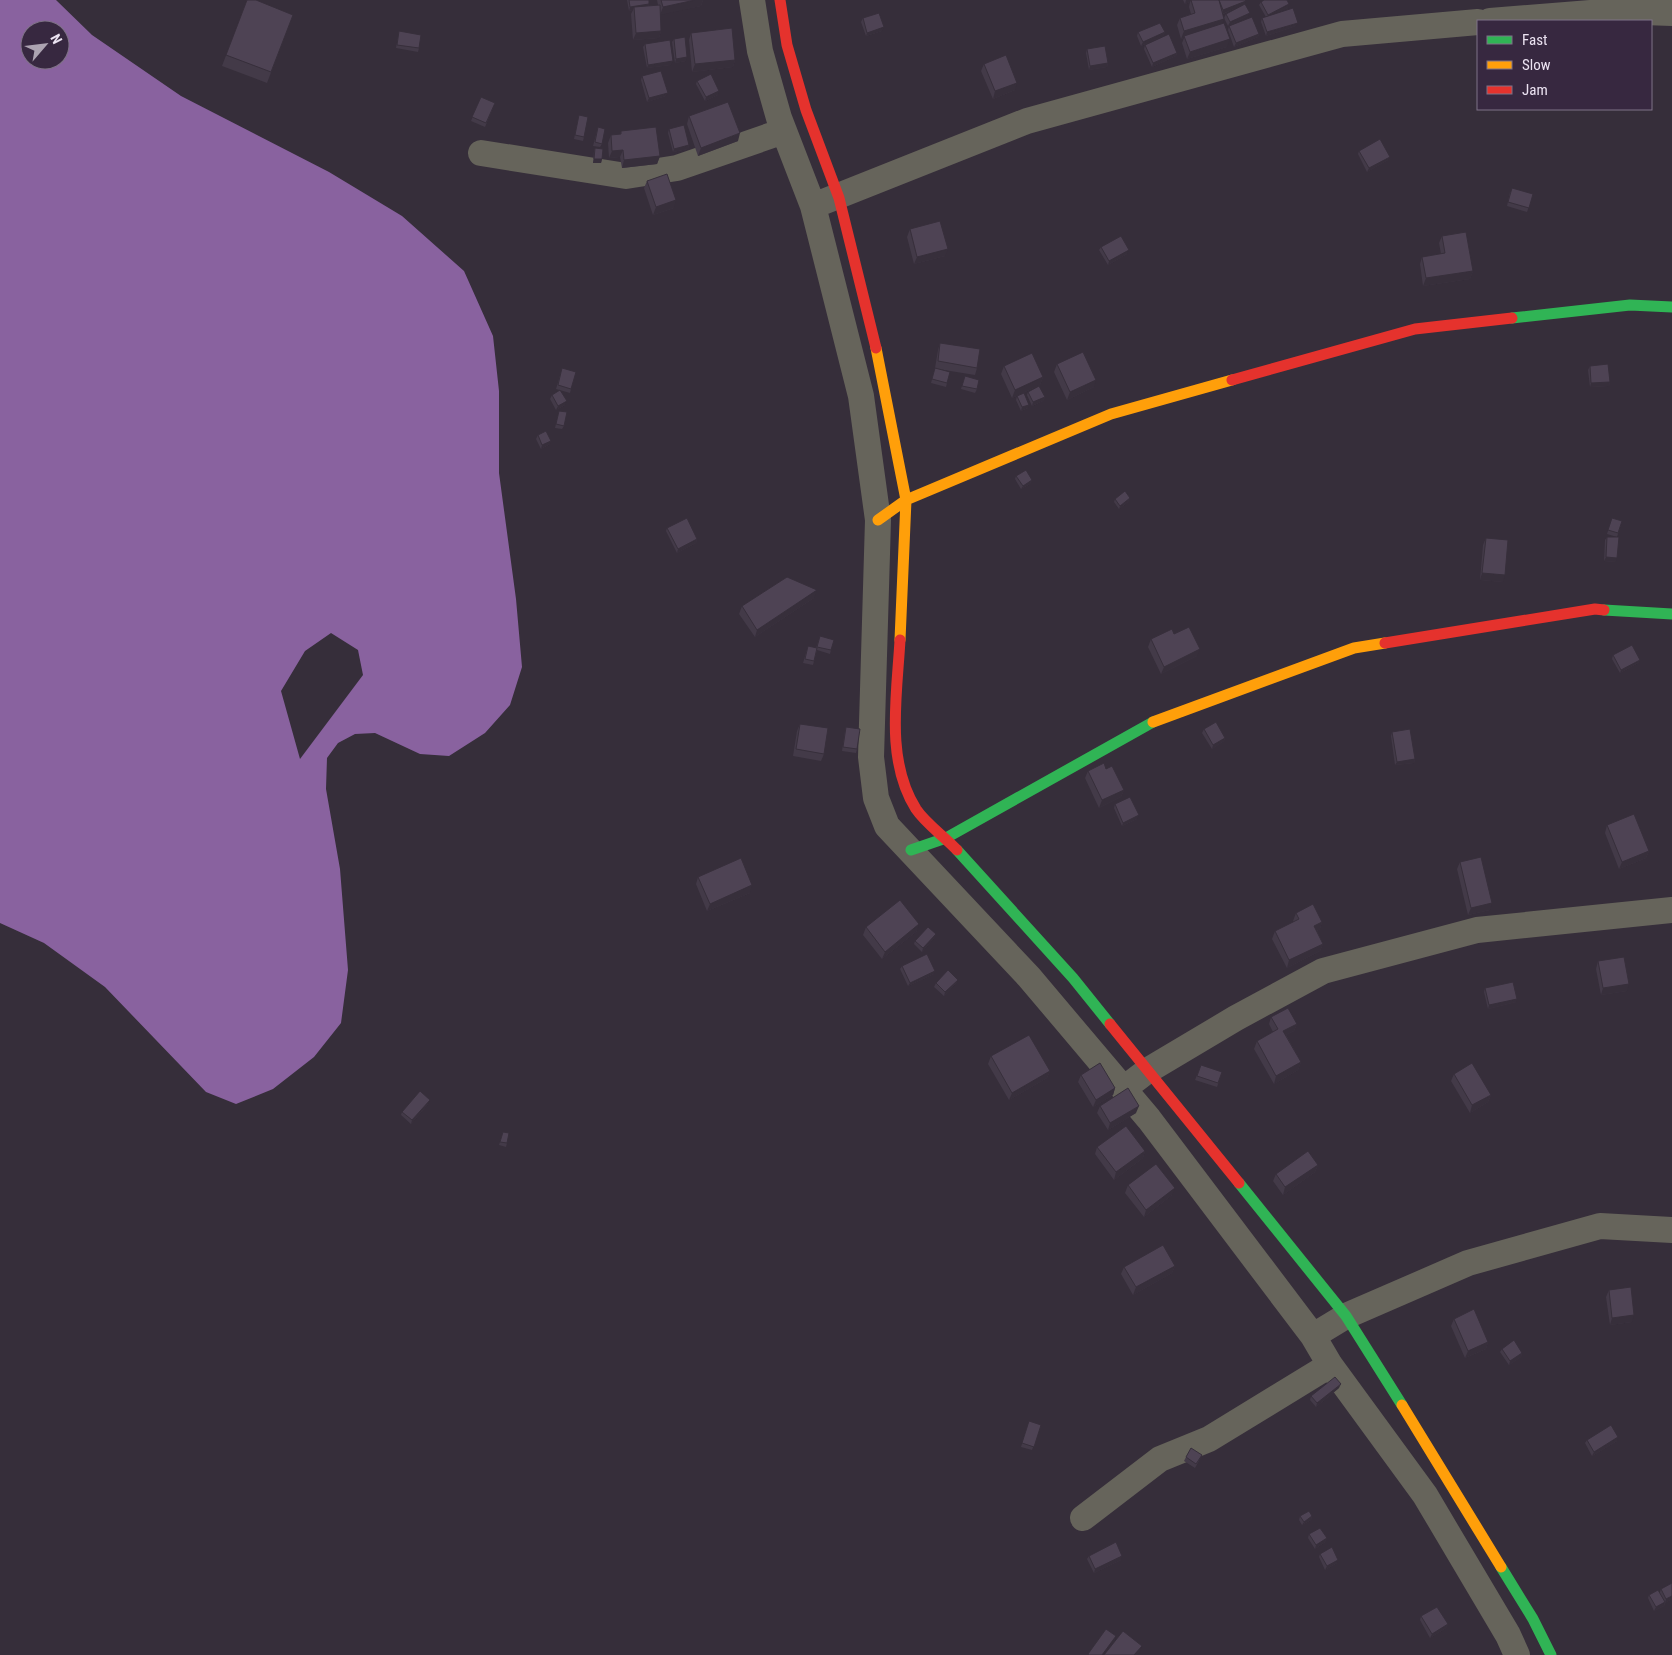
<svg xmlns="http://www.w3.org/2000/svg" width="1672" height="1655" font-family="'Roboto Condensed',sans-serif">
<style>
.water{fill:#89629f;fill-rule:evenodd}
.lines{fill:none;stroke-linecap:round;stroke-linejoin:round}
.street{stroke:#66645b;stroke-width:26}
.fast{stroke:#30b455;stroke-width:11}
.slow{stroke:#ff9f0a;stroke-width:11}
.jam{stroke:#e5322d;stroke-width:11}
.wall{fill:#433a48}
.shaded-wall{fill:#372f3b}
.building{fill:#4e4354;stroke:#372f3b}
</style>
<rect width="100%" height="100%" fill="#362e3a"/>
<path class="water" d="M0,0H56L92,35L181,96L329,172L402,216L464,271L493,336L499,391V473L516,599L522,667L510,705L485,733L449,756L420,754L375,733L355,734L338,743L327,758L326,789L340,869L348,970L341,1023L314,1057L273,1089L236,1104L206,1092L105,987L44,943L0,923ZM30,30H60V60H30ZM331,633L358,650L363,675L300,759L281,691L305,651Z"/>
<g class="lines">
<path class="street" d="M752,0L760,51L779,118L813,206L861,396L878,520L871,757L876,798L887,826L1029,977L1149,1119L1313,1336L1330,1365L1425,1495L1508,1635L1517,1655
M1490,21L1615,11L1672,13
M481,153L626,176L677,168L784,131
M818,204L1027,121L1342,34L1478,22
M1130,1084L1147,1071L1236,1018L1323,971L1477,930L1672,910
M1313,1336L1346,1316L1468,1263L1600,1226L1672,1230
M1083,1518L1160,1459L1209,1439L1330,1365"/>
<path class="fast" d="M1512,318L1630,305L1672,307
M1604,610L1672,614
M911,850L946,838L1153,722
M957,850L1073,978L1110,1024
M1239,1183L1346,1316L1402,1405
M1501,1567L1533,1619L1551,1655"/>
<path class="slow" d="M876,348L906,500L900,640
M878,520L906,500L1111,414L1232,380
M1153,722L1354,648L1385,643
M1402,1405L1501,1567"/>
<path class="jam" d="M780,0L787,45L806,110L839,198L876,348
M1232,380L1415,329L1512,318
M900,640C897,695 885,760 916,809C926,824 944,836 957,850
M1385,643L1595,609L1604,610
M1110,1024L1239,1183"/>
</g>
<path class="wall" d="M247,0L293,15L267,83L222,66Z
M627,0H649V6L658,5L657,0H703L701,6L660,14L661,31L659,38L633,40L631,14L633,10L629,11Z
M1183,0H1245L1244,5L1248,16L1228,26L1224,18L1226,14L1243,5L1223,14L1222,24L1227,47L1187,59L1182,43L1184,38L1181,39L1177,25L1180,18L1191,14L1189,7L1190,2L1185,4Z
M1261,2L1288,8L1277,13L1296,26L1266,36L1261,22L1262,18L1266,17L1259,5Z
M863,18L882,31L866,36L861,22Z
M1229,26L1259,34L1258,37L1234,47L1228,30Z
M399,31L419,48L418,52L396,48Z
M1138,32H1165L1163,36L1141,46L1137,36Z
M691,33L735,60L733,67L692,72L689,40Z
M674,39L686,61L675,63L672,42Z
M645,44L671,65L647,68L643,47Z
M1145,45L1177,53L1176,56L1152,67L1144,49Z
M1087,49L1108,63L1107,67L1089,70L1086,53Z
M984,64L1015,90L993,99L981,71Z
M642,76L666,96L647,102L641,80Z
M697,81L718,95L705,101L696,84Z
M481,97L495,103L485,127L471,121Z
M579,115L584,137L583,141L574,139Z
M689,116L738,141L698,156L687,124Z
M598,127L602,144L600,147L593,146Z
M669,129L689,145L688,149L673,152L668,133Z
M621,131L660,156L657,164L622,168L620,157L609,158L608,143L611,135H620Z
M595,148L602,159L601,163H593L594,151Z
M1359,151L1388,160L1367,172L1358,154Z
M647,181L674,208L653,215L644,188Z
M1510,192L1533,194L1527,212L1507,206Z
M910,229L945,256L914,264L907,237Z
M1442,236L1473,271L1470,279L1423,286L1420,264L1422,257L1441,254L1439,243Z
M1101,247L1127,254L1108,265L1099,250Z
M940,343L977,368L975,375L938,369L947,383L946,387L931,383L935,368L938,350Z
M1057,364L1094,387L1067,400L1054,372Z
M1004,366L1043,377L1040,385L1012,398L1001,374Z
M1590,366L1610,382L1609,386L1590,387L1588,370Z
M561,372L571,389L570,393L556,389Z
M965,376L977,389L975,393L961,389Z
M1028,392L1045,397L1043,401L1032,406L1027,395Z
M552,395L565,405L556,410L550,399Z
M1017,396L1028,408L1021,411L1016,400Z
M559,411L564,426L562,429L555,428Z
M538,435L550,444L541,449L536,439Z
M1016,476L1032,480L1030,484L1021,489L1015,479Z
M1130,498L1128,502L1119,509L1114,502L1115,499Z
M1612,518L1622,521L1617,537L1607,534Z
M667,528L697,539L696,543L677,553L666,531Z
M1607,537L1616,562L1604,561L1605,540Z
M1486,538L1503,582L1480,580L1483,545Z
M814,598L755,637L739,614L742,606Z
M1174,634L1197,656L1161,674L1148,647L1151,639Z
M820,636L831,650L830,654L817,650L813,665L803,663L808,646L816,648Z
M1613,655L1640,660L1638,663L1620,673L1612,659Z
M800,724L824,754L821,761L793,756L797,731Z
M846,727L857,749L856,753L842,751L845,731Z
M1204,729L1225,738L1224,741L1212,749L1202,733Z
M1392,732L1415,759L1414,763L1395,765L1391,736Z
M1106,769L1124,790L1121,797L1099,808L1085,778L1088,771Z
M1115,804L1137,819L1122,826L1114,808Z
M1607,825L1649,851L1646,858L1619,869L1605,833Z
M1460,862L1490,910L1468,915L1457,869Z
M698,877L750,893L707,911L696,884Z
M1296,913L1322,922L1320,929L1317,931L1323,944L1320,951L1287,968L1272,939L1275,931L1294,922L1293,921Z
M866,927L917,931L882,959L863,935Z
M936,934L934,938L922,952L914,944L915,941Z
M1598,961L1627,991L1601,995L1596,969Z
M902,966L934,974L908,986L900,969Z
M958,980L956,983L944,996L934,987L936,983Z
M1485,988L1516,1002L1488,1009L1484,992Z
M1271,1017L1297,1024L1294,1031L1286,1035L1301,1062L1298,1070L1274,1084L1254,1049L1257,1041L1273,1032L1269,1024Z
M991,1056L1050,1071L1047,1078L1009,1100L988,1064Z
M1201,1065L1222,1072L1217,1087L1195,1080Z
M1454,1074L1491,1095L1488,1102L1470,1113L1451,1081Z
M1081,1075L1115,1088L1113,1095L1093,1107L1078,1082Z
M428,1104L411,1124L401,1115L402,1112Z
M1100,1106L1136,1113L1108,1130L1097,1113Z
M503,1132L507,1143L506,1147L499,1145Z
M1097,1147L1145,1151L1143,1158L1114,1180L1095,1154Z
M1318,1165L1315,1172L1283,1195L1273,1181L1276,1174Z
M1128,1185L1172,1195L1144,1217L1125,1193Z
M1175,1266L1172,1273L1133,1295L1121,1274L1124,1267Z
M1609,1290L1632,1322L1610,1325L1606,1297Z
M1454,1319L1488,1342L1486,1349L1465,1358L1451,1326Z
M1502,1349L1522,1353L1521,1357L1509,1365L1500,1352Z
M1339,1388L1316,1407L1310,1400L1311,1396Z
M1029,1421L1041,1425L1032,1450L1021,1447Z
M1587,1440L1617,1441L1592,1456L1585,1443Z
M1202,1455L1195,1468L1184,1461L1186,1457Z
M1300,1516H1312L1311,1520L1302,1525L1299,1520Z
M1309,1534L1327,1538L1325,1542L1315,1549L1308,1538Z
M1320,1554L1337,1563L1325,1570L1319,1557Z
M1089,1556L1121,1560L1094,1573L1087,1559Z
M1672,1583V1599L1665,1603L1664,1606L1654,1611L1648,1598L1649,1595L1660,1592L1661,1589Z
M1421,1616L1448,1624L1446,1628L1430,1638L1420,1620Z"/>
<path class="shaded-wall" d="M695,0H703L701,6L660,15L663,7Z
M1186,0H1197H1191L1190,2L1185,4Z
M1246,1L1244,5L1222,14L1223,10Z
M649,4L648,8L634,7L633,10L629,11L630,7Z
M1289,4L1288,8L1267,19L1268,15Z
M1250,13L1248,16L1228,26L1230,22Z
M1224,19L1222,26L1184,36V38L1181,39L1184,31Z
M1298,23L1296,26L1266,36L1267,32Z
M884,27L882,31L866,36L867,33Z
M661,31L659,38L633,40L636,33Z
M1165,32L1163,36L1141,46L1143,42Z
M1259,34L1258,37L1234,47L1236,43Z
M1230,39L1227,47L1187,59L1190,52Z
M1177,53L1176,56L1152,67L1153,63Z
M687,57L686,61L675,63L676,59Z
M735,60L733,67L692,72L695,64Z
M673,61L671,65L647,68L648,65Z
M1108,63L1107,67L1089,70L1090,66Z
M1017,83L1015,90L993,99L995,91Z
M719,91L718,95L705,101L706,97Z
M668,93L666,96L647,102L649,98Z
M740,133L738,141L698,156L701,148Z
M689,145L688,149L673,152L674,149Z
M623,150L620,157L609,158L612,151Z
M660,156L657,164L622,168L624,160Z
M1390,157L1388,160L1367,172L1369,168Z
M594,159H602L601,163H593Z
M676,200L674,208L653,215L656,207Z
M948,249L945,256L914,264L917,257Z
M1129,250L1127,254L1108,265L1109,261Z
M1473,271L1470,279L1423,286L1426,278Z
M1043,377L1040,385L1012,398L1015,390Z
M1096,380L1094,387L1067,400L1070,392Z
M1610,382L1609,386L1590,387L1591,383Z
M1045,397L1043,401L1032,406L1033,402Z
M567,401L565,405L556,410L558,406Z
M1029,405L1028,408L1021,411L1022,407Z
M551,441L550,444L541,449L542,445Z
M1032,480L1030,484L1021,489L1023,486Z
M1130,498L1128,502L1119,509L1120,506Z
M697,539L696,543L677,553L678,549Z
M1606,557L1617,558L1616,562L1604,561Z
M1482,573L1505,575L1503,582L1480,580Z
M817,590L814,598L755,637L757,630Z
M1200,649L1197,656L1161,674L1164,667Z
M1640,660L1638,663L1620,673L1621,670Z
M1225,738L1224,741L1212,749L1213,745Z
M1415,759L1414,763L1395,765L1397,762Z
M1124,790L1121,797L1099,808L1102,800Z
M1139,815L1137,819L1122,826L1123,823Z
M1649,851L1646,858L1619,869L1622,862Z
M752,885L750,893L707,911L710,904Z
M1492,903L1490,910L1468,915L1471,908Z
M1322,922L1320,929L1312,934L1314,926Z
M919,924L917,931L882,959L885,952Z
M936,934L934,938L922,952L923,948Z
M1323,944L1320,951L1287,968L1289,960Z
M935,971L934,974L908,986L910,983Z
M958,980L956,983L944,996L945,992Z
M1629,984L1627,991L1601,995L1603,988Z
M1517,999L1516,1002L1488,1009L1489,1005Z
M1297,1024L1294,1031L1280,1038L1283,1031Z
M1301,1062L1298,1070L1274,1084L1276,1076Z
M1050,1071L1047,1078L1009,1100L1012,1093Z
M1115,1088L1113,1095L1093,1107L1096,1100Z
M1491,1095L1488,1102L1470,1113L1472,1105Z
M430,1100L428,1104L411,1124L412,1120Z
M1139,1106L1136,1113L1108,1130L1110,1123Z
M1145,1151L1143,1158L1114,1180L1116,1172Z
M1318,1165L1315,1172L1283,1195L1285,1187Z
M1175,1188L1172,1195L1144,1217L1146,1210Z
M1175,1266L1172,1273L1133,1295L1136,1287Z
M1634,1315L1632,1322L1610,1325L1612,1318Z
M1488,1342L1486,1349L1465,1358L1468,1351Z
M1522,1353L1521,1357L1509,1365L1510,1361Z
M1341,1384L1339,1388L1316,1407L1317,1403Z
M1618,1437L1617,1441L1592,1456L1594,1452Z
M1312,1516L1311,1520L1302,1525L1304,1522Z
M1327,1538L1325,1542L1315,1549L1316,1545Z
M1122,1556L1121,1560L1094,1573L1095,1569Z
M1338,1560L1337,1563L1325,1570L1327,1566Z
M1672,1596V1599L1665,1603L1666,1599Z
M1665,1602L1664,1606L1654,1611L1656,1607Z
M1448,1624L1446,1628L1430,1638L1432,1634Z
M1116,1636L1115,1640L1103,1655H1102Z
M1142,1646L1139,1653L1137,1655H1134Z"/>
<path class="building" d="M247,0H256L293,15L271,72L226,55Z
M629,0H649V4L630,7Z
M661,0H695L663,7Z
M1191,0H1219L1224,19L1184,31L1180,18L1195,13Z
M1219,0H1245L1246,1L1223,10Z
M1264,0H1287L1289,4L1268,15L1261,2Z
M1245,4L1250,13L1230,22L1226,14Z
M660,5L661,31L636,33L634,7Z
M1293,8L1298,23L1267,32L1262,18Z
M879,13L884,27L867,33L863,18Z
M1252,17L1259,34L1236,43L1229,26Z
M1160,23L1165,32L1143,42L1138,32Z
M1224,23L1230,39L1190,52L1184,36Z
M732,28L735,60L695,64L691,33Z
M399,31L421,35L419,48L397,45Z
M1169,34L1177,53L1153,63L1145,45Z
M685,37L687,57L676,59L674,39Z
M670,40L673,61L648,65L645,44Z
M1105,46L1108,63L1090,66L1087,49Z
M1006,55L1017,83L995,91L984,64Z
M661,71L668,93L649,98L642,76Z
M711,74L719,91L706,97L697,81Z
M481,97L495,103L486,123L472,117Z
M728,102L740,133L701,148L689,116Z
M579,115L588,117L584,137L575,135Z
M684,125L689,145L674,149L669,129Z
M598,127L605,129L602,144L595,142Z
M656,127L660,156L624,160L623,150L612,151L611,135L621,134V131Z
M1380,139L1390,157L1369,168L1359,151Z
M595,148L603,149L602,159H594Z
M667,174L676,200L656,207L647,181Z
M1512,188L1533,194L1529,208L1508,202Z
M940,221L948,249L917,257L910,229Z
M1466,232L1473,271L1426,278L1422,257L1445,253L1442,236Z
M1121,236L1129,250L1109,261L1101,247Z
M940,343L980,349L977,368L938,361Z
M1083,352L1096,380L1070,392L1057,364Z
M1032,353L1043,377L1015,390L1004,366Z
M1608,364L1610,382L1591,383L1590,366Z
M562,368L576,372L571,389L558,385Z
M935,368L950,372L947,383L932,379Z
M965,376L979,380L977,389L962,386Z
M1039,386L1045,397L1033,402L1028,392Z
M560,390L567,401L558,406L552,395Z
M1024,393L1029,405L1022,407L1017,396Z
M559,411L567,412L564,426L556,424Z
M546,431L551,441L542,445L538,435Z
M1026,470L1032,480L1023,486L1016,476Z
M1125,491L1130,498L1120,506L1115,499Z
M687,518L697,539L678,549L667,528Z
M1612,518L1622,521L1618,533L1608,530Z
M1607,537H1619L1617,558L1606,557Z
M1486,538L1508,540L1505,575L1482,573Z
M787,577L817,590L757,630L742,606Z
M1189,627L1200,649L1164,667L1151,639L1172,629L1174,634Z
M820,636L834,640L831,650L817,647Z
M1632,645L1640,660L1621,670L1613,655Z
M808,646L817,648L814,661L805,659Z
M1216,722L1225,738L1213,745L1204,729Z
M800,724L828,728L824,754L796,749Z
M846,727L860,729L857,749L843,747Z
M1410,729L1415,759L1397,762L1392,732Z
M1104,763L1106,769L1112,766L1124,790L1102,800L1088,771Z
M1130,797L1139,815L1123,823L1115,804Z
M1634,814L1649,851L1622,862L1607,825Z
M1481,857L1492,903L1471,908L1460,862Z
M741,858L752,885L710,904L698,877Z
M900,900L919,924L885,952L866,927Z
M1313,904L1322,922L1314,926L1323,944L1289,960L1275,931L1299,919L1296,913Z
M928,927L936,934L923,948L915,941Z
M927,954L935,971L910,983L902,966Z
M1624,957L1629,984L1603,988L1598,961Z
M948,970L958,980L945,992L936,983Z
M1513,982L1517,999L1489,1005L1485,988Z
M1288,1008L1297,1024L1283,1031L1301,1062L1276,1076L1257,1041L1278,1029L1271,1017Z
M1029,1035L1050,1071L1012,1093L991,1056Z
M1100,1063L1115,1088L1096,1100L1081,1075Z
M1472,1063L1491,1095L1472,1105L1454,1074Z
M1201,1065L1222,1072L1218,1083L1197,1076Z
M1128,1088L1139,1106L1110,1123L1100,1106Z
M420,1091L430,1100L412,1120L402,1112Z
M1126,1126L1145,1151L1116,1172L1097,1147Z
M503,1132L509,1133L507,1143L500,1142Z
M1308,1151L1318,1165L1285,1187L1276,1174Z
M1156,1164L1175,1188L1146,1210L1128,1185Z
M1163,1245L1175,1266L1136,1287L1124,1267Z
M1631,1287L1634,1315L1612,1318L1609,1290Z
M1474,1309L1488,1342L1468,1351L1454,1319Z
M1514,1340L1522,1353L1510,1361L1502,1349Z
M1335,1377L1341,1384L1317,1403L1311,1396Z
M1029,1421L1041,1425L1034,1447L1022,1443Z
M1611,1425L1618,1437L1594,1452L1587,1440Z
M1191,1448L1202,1455L1196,1464L1186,1457Z
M1309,1511L1312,1516L1304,1522L1300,1516Z
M1320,1528L1327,1538L1316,1545L1309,1534Z
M1116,1542L1122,1556L1095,1569L1089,1556Z
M1332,1547L1338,1560L1327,1566L1320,1554Z
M1672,1583V1596L1666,1599L1661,1589Z
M1658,1590L1665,1602L1656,1607L1649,1595Z
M1437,1607L1448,1624L1432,1634L1421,1616Z
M1106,1629L1116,1636L1102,1655H1089L1088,1654Z
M1123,1631L1142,1646L1134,1655H1104Z"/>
<rect x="1477" y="20" width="175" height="90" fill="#372840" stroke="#7f7287"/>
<rect x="1487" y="36" width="25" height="8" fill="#30b455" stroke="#7f7287"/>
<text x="1522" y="45" font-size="15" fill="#ebe2f1">Fast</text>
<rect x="1487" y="61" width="25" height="8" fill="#ff9f0a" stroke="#7f7287"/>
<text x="1522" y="70" font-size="15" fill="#ebe2f1">Slow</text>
<rect x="1487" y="86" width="25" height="8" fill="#e5322d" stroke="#7f7287"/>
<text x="1522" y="95" font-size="15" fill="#ebe2f1">Jam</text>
<g transform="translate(45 45) rotate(62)"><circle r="24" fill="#372840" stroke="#7f7287"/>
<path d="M0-4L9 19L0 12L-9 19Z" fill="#aca3b1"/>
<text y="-8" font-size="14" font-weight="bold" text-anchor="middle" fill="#ebe2f1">N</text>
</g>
</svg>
